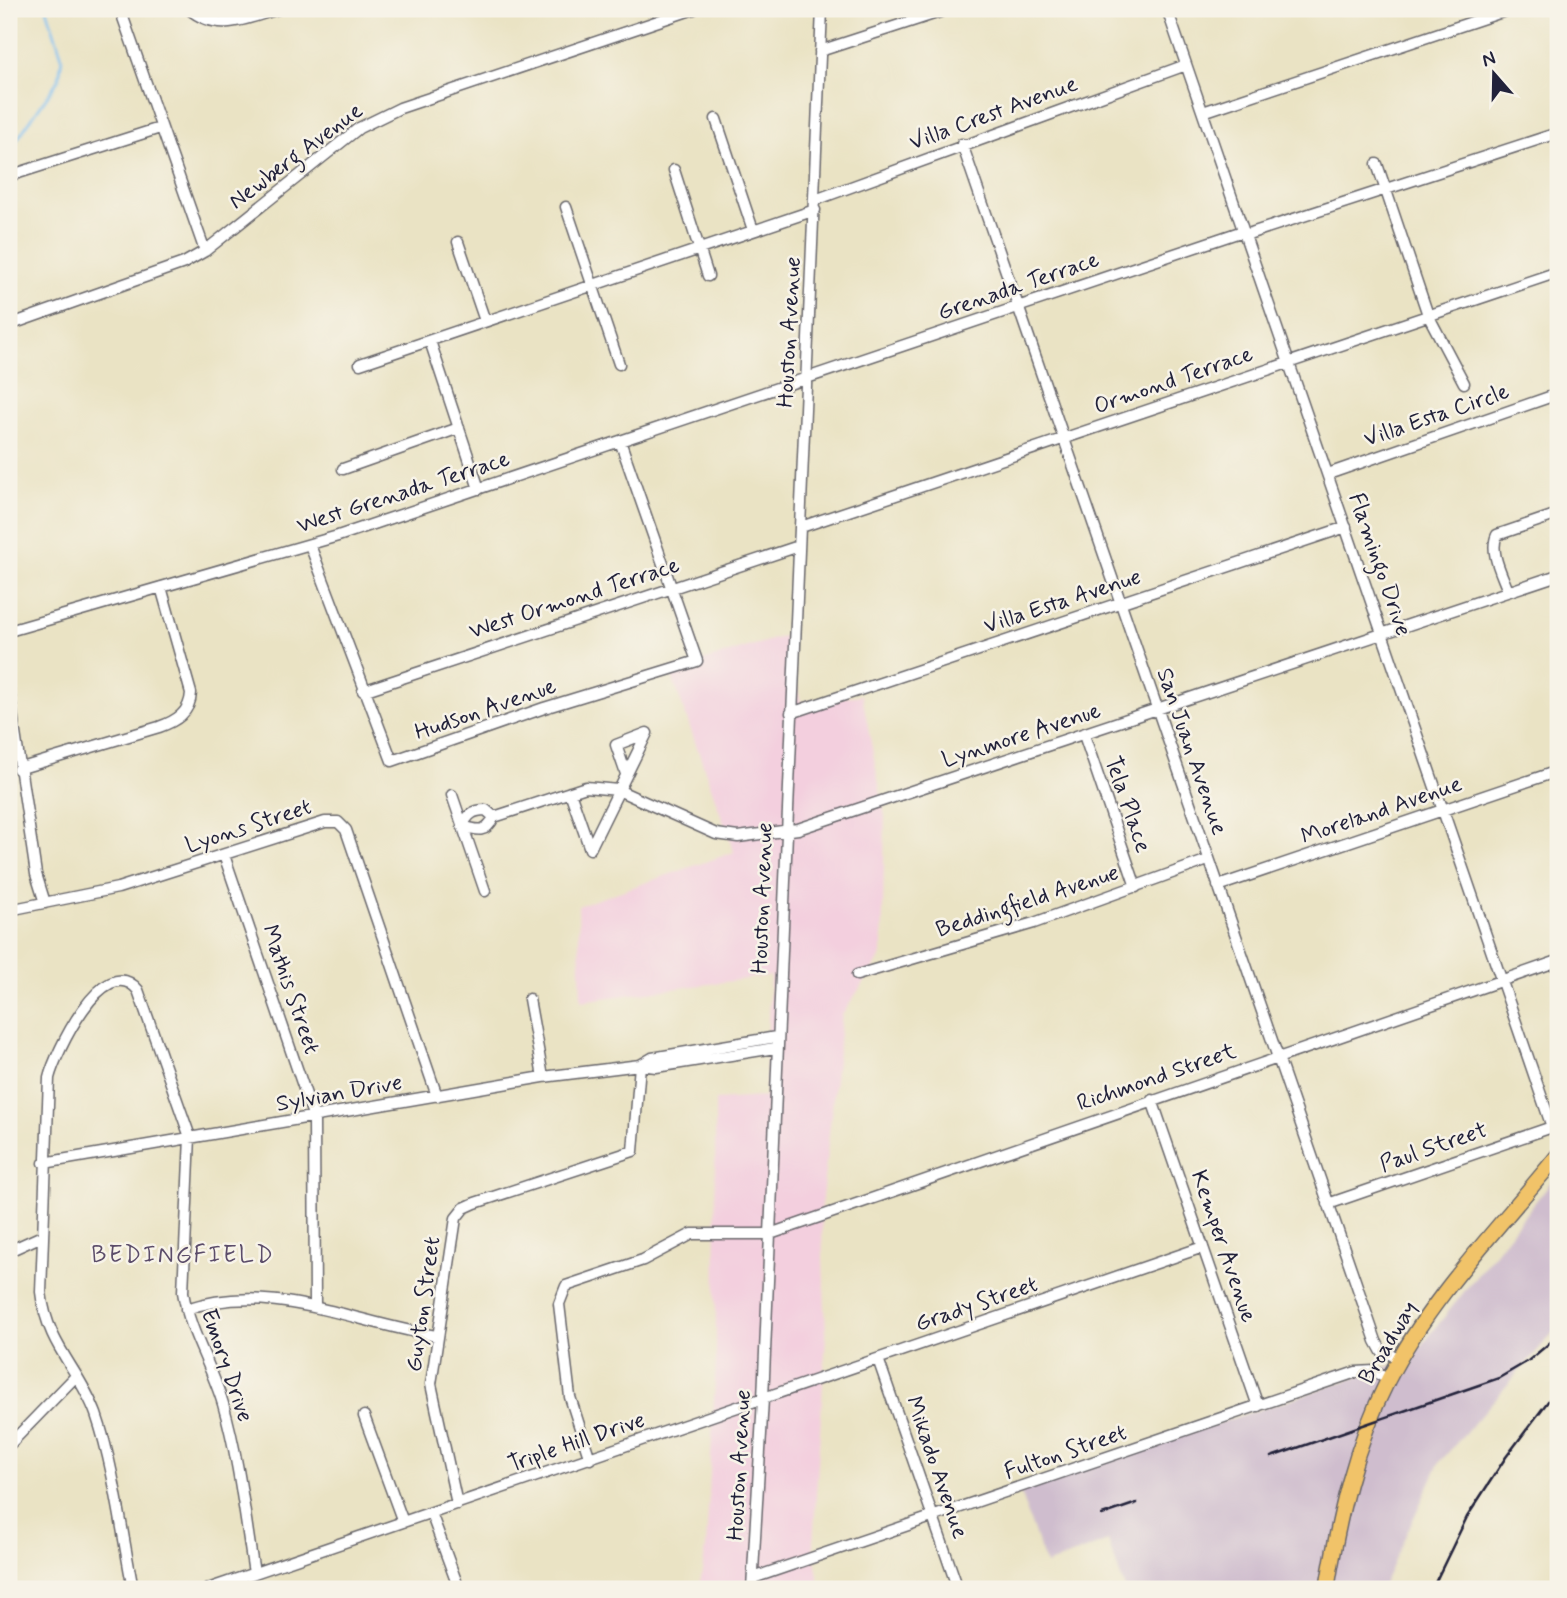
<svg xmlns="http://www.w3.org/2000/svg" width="1567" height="1598" font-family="Mynerve,sans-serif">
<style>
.built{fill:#f3cfde}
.industrial{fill:#cfbdce}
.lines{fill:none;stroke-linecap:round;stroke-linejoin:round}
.stream{stroke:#7cbff2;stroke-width:2.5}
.minor-casing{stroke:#68666b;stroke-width:13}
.major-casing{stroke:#68666b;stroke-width:17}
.minor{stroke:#fff;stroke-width:10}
.major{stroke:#f1c369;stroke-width:14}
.rail{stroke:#22223b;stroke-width:2.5}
.labels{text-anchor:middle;stroke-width:5;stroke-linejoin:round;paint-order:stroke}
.street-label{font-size:23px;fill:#22223b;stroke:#f7f3e8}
.neighbourhood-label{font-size:24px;letter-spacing:2px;fill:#5c4d6a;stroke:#f7f3e8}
</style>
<rect width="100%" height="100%" fill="#f7f3e8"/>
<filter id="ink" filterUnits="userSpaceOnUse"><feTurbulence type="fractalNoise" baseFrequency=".0143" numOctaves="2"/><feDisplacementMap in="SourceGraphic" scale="14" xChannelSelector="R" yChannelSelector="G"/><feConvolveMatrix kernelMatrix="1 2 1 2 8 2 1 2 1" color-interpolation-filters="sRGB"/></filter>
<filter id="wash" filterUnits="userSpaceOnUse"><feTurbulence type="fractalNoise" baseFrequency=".00686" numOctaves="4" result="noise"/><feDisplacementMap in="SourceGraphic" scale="28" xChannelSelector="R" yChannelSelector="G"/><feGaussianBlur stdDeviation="1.57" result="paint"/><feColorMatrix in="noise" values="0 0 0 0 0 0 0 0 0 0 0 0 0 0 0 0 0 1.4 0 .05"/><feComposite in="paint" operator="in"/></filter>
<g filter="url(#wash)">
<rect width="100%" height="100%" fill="#eae3c4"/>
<path class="built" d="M784,636L801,702L862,695L885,816L882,955L842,1015L821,1207L826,1335L813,1545L820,1589H699L706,1548L716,1361L715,1100L765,1097L770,976L581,1001L578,906L734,852L670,671Z"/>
<path class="industrial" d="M1558,1173V1327L1439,1463L1381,1589H1125L1108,1541L1046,1565L1019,1490L1411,1359Z"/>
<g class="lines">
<path class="stream" d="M9,151L59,79L62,57L47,9"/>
</g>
</g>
<g filter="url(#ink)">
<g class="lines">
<g class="minor-casing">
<path id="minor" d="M120,9L205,251
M189,9C218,33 245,19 278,9
M1167,9L1552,1127L1558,1131
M820,51L949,9
M1203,112L1511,9
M716,119L753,230
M962,144L1376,1341L1382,1352L1401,1358
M1377,164L1428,315L1464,383
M674,170L708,276
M12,175L160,128
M815,200L1186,65
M566,207L619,364
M1245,235L1558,133
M458,242L485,321
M9,325L184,263L205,251L359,128L400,108L694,9
M430,341L479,489
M360,364L815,210
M343,469L459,428
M1328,474L1558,394
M801,527L1558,272
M310,545L392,761L544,708L697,661L620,441
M1508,591C1502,574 1489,552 1497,535L1558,514
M9,631L338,536L1243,231
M363,691L799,546
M9,692L36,874L45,903
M791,713L1346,527
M1084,735L1136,887
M18,769L159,727C176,721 190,713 191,693L161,587
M570,792L590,849L647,733L616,745L626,774
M452,795L485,891
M494,817L486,810C472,810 468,815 462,826C479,831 486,833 494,817L586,787L618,790L716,834L738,837L798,829L1558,575
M224,855L314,1118L315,1306
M1218,886L1558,771
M9,910L118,888L325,822H338L346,830L437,1096
M857,975L1034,923L1208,860
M529,999L543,1077
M640,1065L652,1058L776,1037
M1152,1100L1258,1406
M44,1163L543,1077L640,1065L656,1067L775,1048
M1328,1204L1552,1127
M9,1251L42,1236
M186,1309C272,1280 353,1323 437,1336
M878,1359L958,1589
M364,1416L403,1522
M9,1445L76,1376
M590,1459L570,1397L559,1304L566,1286L643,1260L692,1234H770L1558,961
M457,1504L431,1384L456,1218L464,1208L475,1203L633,1151L640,1065
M431,1513L459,1589
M753,1578L1356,1372L1374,1371L1388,1380
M133,1589C122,1534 114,1466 96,1414C79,1368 47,1346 41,1292L49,1078C55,1054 104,949 138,990L190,1137L183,1292C189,1331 212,1366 223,1404C239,1459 245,1517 254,1573
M208,1589L1203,1247
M752,1589L763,1399L822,9"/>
</g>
<g class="major-casing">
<path id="major" d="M1327,1589C1339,1516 1354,1447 1388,1380C1430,1297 1500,1227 1558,1155"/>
</g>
<use href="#minor" class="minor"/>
<use href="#major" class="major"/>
<path class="rail" d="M1271,1457L1499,1378L1528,1361L1558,1336
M1102,1515L1137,1503
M1432,1589L1467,1517L1506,1457L1558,1388"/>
</g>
</g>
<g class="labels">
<g class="street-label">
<text transform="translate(993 112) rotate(-20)" y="8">Villa Crest Avenue</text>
<text transform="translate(295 155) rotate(-37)" y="8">Newberg Avenue</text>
<text transform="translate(1018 285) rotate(-19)" y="8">Grenada Terrace</text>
<text transform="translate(788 332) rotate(-87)" y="8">Houston Avenue</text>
<text transform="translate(1173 379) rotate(-19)" y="8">Ormond Terrace</text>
<text transform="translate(1436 414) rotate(-19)" y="8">Villa Esta Circle</text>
<text transform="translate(403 491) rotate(-18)" y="8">West Grenada Terrace</text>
<text transform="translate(1381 564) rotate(71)" y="8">Flamingo Drive</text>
<text transform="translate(574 597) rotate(-18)" y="8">West Ormond Terrace</text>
<text transform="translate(1062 600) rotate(-18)" y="8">Villa Esta Avenue</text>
<text transform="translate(485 708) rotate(-19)" y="8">Hudson Avenue</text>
<text transform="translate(1021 734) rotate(-18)" y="8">Lynmore Avenue</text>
<text transform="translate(1193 751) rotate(71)" y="8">San Juan Avenue</text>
<text transform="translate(1129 804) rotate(71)" y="8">Tela Place</text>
<text transform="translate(1381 809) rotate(-19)" y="8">Moreland Avenue</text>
<text transform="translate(248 825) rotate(-18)" y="8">Lyons Street</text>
<text transform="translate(761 898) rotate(-88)" y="8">Houston Avenue</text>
<text transform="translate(1027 900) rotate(-18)" y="8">Beddingfield Avenue</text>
<text transform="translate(292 989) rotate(71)" y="8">Mathis Street</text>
<text transform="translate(1156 1076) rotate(-19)" y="8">Richmond Street</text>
<text transform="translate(339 1092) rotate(-10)" y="8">Sylvian Drive</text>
<text transform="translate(1433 1146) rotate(-19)" y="8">Paul Street</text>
<text transform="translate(1225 1246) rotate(71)" y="8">Kemper Avenue</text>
<text transform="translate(976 1303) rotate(-19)" y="8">Grady Street</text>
<text transform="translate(422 1304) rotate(-82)" y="8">Guyton Street</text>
<text transform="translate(1387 1342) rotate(-59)" y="8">Broadway</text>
<text transform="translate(228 1365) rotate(71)" y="8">Emory Drive</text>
<text transform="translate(576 1441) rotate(-19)" y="8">Triple Hill Drive</text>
<text transform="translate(1065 1451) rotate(-19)" y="8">Fulton Street</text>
<text transform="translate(738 1465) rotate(-87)" y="8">Houston Avenue</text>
<text transform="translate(938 1467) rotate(71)" y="8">Mikado Avenue</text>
</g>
<g class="neighbourhood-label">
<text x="183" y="1262">BEDINGFIELD</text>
</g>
</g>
<rect width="1567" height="1598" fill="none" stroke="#f7f3e8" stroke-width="35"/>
<g transform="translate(1494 74) rotate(340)" stroke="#f7f3e8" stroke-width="5" paint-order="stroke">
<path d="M0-5L12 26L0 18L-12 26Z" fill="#22223b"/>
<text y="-10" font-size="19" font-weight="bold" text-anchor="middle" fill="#22223b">N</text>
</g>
</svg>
